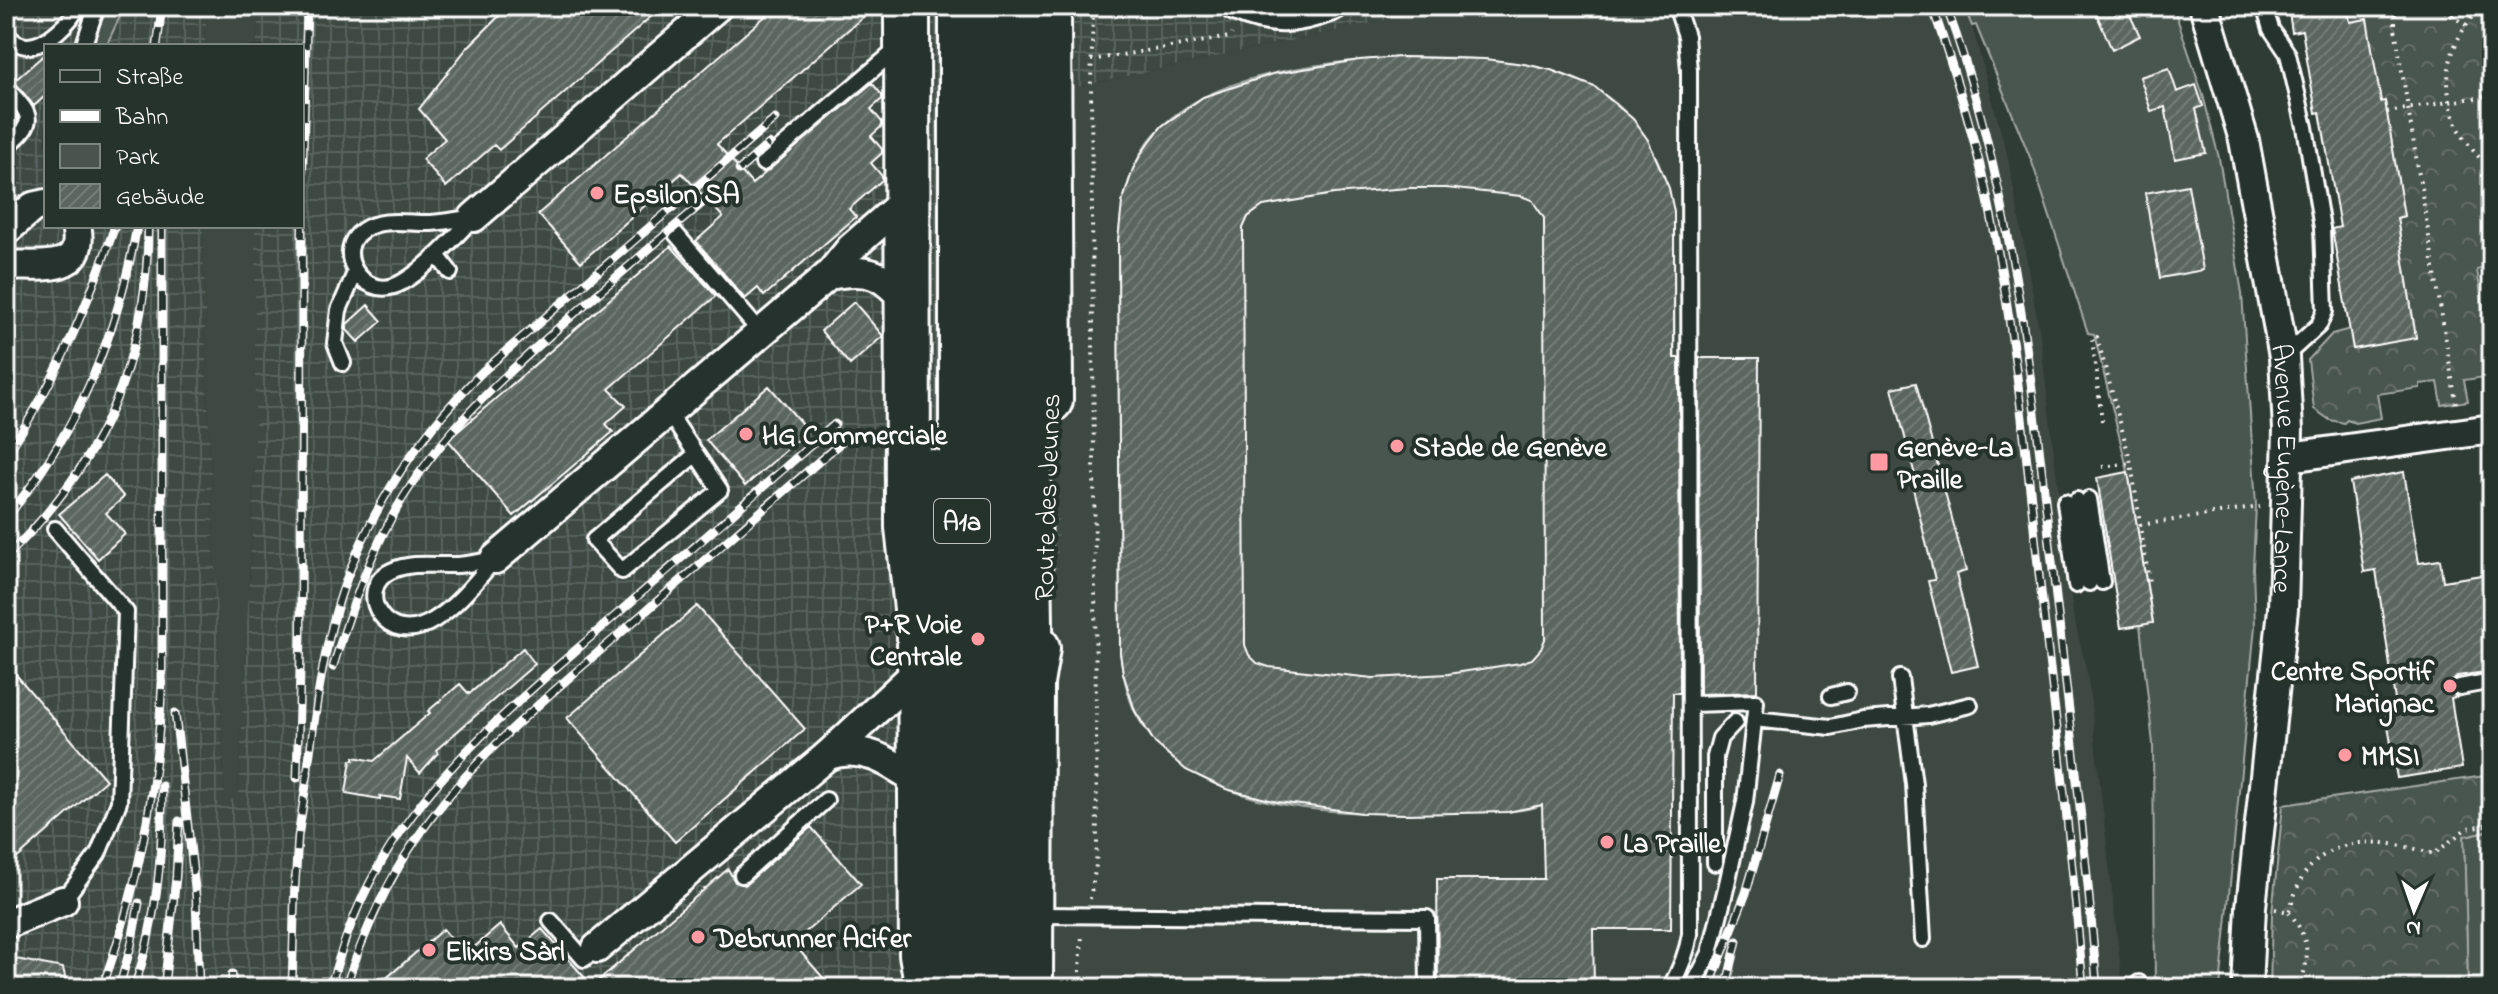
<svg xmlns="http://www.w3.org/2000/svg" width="2498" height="994" font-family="'Indie Flower',sans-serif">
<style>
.built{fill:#3c4842}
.industrial{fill:url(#industrial-grid)}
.green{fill:#4a544f;stroke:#a4aaa7;stroke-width:2}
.forest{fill:url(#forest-crowns);stroke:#a4aaa7;stroke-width:2}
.building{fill:url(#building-hatch);stroke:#fff;stroke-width:2;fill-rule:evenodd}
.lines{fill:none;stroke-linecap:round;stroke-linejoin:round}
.lane-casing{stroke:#fff;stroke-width:20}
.street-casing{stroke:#fff;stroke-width:34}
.primary-casing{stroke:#fff;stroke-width:50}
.highway-casing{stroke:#fff;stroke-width:50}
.path{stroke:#fff;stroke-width:4;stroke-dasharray:2 6;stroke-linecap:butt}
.lane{stroke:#26332d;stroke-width:14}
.street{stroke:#26332d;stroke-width:28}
.primary{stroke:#26332d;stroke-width:44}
.highway{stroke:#26332d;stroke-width:44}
.rail-casing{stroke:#fff;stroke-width:9}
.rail{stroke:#26332d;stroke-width:6;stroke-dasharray:18;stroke-linecap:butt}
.poi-dot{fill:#ff9aa2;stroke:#26332d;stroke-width:3}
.labels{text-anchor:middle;stroke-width:8;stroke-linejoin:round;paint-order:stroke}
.shield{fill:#26332d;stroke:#bec2c0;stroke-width:2}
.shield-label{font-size:26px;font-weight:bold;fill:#fff}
.poi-label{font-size:28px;font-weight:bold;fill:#fff;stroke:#26332d;text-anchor:start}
.street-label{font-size:28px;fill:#fff;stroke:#26332d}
</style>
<defs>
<pattern id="industrial-grid" width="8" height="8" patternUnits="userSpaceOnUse" patternTransform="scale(2)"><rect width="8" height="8" fill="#3c4842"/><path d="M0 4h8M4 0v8" fill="none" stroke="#59635e"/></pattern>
<pattern id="forest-crowns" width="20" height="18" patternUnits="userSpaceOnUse" patternTransform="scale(2)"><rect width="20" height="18" fill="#4a544f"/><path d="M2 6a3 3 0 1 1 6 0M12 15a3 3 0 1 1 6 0" fill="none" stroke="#656e69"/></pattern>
<pattern id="building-hatch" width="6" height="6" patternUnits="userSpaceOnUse" patternTransform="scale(2)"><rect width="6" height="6" fill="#5b6661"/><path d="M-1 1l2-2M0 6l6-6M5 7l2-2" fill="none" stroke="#747d79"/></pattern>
</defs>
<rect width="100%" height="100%" fill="#2f3b35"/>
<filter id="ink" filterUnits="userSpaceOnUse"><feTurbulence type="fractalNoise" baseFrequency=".0125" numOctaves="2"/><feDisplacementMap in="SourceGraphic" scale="16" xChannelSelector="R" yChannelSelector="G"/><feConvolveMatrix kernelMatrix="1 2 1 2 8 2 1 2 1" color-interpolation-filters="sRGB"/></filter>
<g filter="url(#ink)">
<path class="built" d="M207,6H259L256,46H205Z
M1428,6H1964L1972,26L2008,157L2040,334L2073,613L2088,677L2123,988H1045L1046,659L1058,558V91L1427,11Z
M203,226H255V467L238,800H225L206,359Z"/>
<path class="industrial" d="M6,6H207L205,46H46V226H203L206,359L225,800L238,799L255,467V226H302V46H256L259,6H1428V11L1058,91V558L1046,659L1045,988H6Z"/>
<path class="green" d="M108,6H125L106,46L93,42Z
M1964,6H2173L2203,95L2219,158L2242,293L2256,505L2253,568L2255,626L2220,988H2155L2153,744L2140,625L2153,622L2128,472L2094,334L2088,333L2032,162L1976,25L1972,26Z
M1401,57C1529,57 1643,62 1674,212L1676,652C1645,687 1615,722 1584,758C1571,772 1559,792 1544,803C1530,815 1474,811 1454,812C1352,817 1188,817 1135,712C1126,693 1123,673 1120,653L1118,241C1121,210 1125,181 1141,153C1187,73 1318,63 1401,57Z
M2492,830V988H2468L2464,836Z"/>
<path class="forest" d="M2347,6H2492V266L2477,270L2492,362V376L2464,380L2468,401L2442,405L2438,382L2420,384V388L2377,394L2381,418L2355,423L2347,420L2344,423L2330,420L2314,409L2308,360L2332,334L2350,329L2416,337L2397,218L2404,216L2385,102H2381L2367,20L2350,22Z
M2492,775V830L2464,836L2468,988H2270L2272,914L2283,805Z"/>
<path class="building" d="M509,6H663L499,150L494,145L446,187L422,159L445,139L419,109L467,48Z
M777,6H853L863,17L717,144L752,184L872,83L882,95V99L871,109L882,122V126L871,136L882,149V153L871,163L882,176V180L849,209L856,217L764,296L758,288L745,299L696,241L723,217L682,173L581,262L538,214Z
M2093,6H2111L2115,14L2127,9L2140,36L2112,50Z
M2288,6H2347L2350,22L2367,19L2381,102L2385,101L2404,216L2397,218L2416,338L2353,349L2332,229L2340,227L2320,112L2316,113L2302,30L2292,32Z
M46,53V95L34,106L14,81Z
M1401,57L1485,59L1524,64L1551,70L1595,87L1633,119L1648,140L1669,188L1674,212V358H1679L1680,693H1673L1671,929H1593L1594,988H1438L1437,879H1544L1542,805L1508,812L1406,814L1362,813L1278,802L1226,789L1186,770L1155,743L1135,711L1123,673L1120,653L1118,241L1122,203L1133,169L1142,152L1162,126L1203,97L1273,74L1359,60ZM1408,188H1446L1521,196L1532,200L1544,218L1545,639L1541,649L1532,659L1520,663L1448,674L1373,678L1269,667L1257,663L1249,655L1245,645L1243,228L1248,217L1263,206L1334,194Z
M2169,68L2177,92L2196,85L2203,106L2196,109L2206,153L2175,159L2165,107L2151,111L2140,77Z
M6,102L18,119L6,129Z
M2188,185L2203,270L2160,278L2145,193Z
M671,246L716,296L609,389L626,406L606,424L613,432L514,516L448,440Z
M854,302L883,336L850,365L821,331Z
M368,305L382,321L358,342L347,330V324Z
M1699,358H1759L1757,692L1700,694Z
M1916,383L1966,571L1956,574L1978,666L1951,672L1928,581L1935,580L1911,480L1916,479L1892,388Z
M769,386L808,431L745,486L706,440Z
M2128,472L2153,623L2121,628L2097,478Z
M2404,472L2419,563L2440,560L2443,581L2488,574L2492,597V671L2458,676L2450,684L2452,693L2457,697L2451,698L2462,768L2397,778L2385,709L2396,707L2376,570L2364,572L2350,482Z
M105,475L124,497L106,513L125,534L98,559L59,514Z
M697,606L805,729L675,842L567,718Z
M523,648L535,664L436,750L438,753L420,773L407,758L400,799L380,796V799L346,793L351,760H354V757L374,761L430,713L428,711L460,684L469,694Z
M6,663L106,780L6,868Z
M811,827L861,884L793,943L832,988H375L443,929L465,955L500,925L519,948L542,929L592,986L728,869L735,882L745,885Z
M16,959L63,968L68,988H6V968Z"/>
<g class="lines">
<g class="lane-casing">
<path id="lane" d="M2264,6L2271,29L2288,54L2305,127L2322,228L2325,311L2319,325L2284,357
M6,33C11,40 19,46 28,46C46,46 72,21 78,6
M85,41L97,6
M6,87C31,116 39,120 6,147
M763,163L897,49
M474,217C456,236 419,277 394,286C362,297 332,251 363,230C382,217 409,224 431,223C445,222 460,219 474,217Z
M676,234L761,333
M437,255L450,272
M343,363L335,343L339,310L355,273
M668,412L720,490L622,571L594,540L696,454
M2089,499L2102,582
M2077,500L2089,583
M2065,502L2076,585
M55,529L126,612L119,802L98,854L63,901
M495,559C477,580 458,605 434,620C385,651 353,589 391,571C413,561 435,566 458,565C470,564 483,561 495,559Z
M1900,678L1914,784L1923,939
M2460,687L2492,681
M1831,696L1847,692
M1691,704L1756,702L1745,802L1727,884L1710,953L1692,988
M1754,719L1831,727L1863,720L1928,715L1970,705
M1715,863V757L1720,738L1735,722
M742,875L826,800
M1036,915L1427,918L1428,988
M551,921L584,959L597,948
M2139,983V988
M1670,988C1680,970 1687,954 1690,934L1689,70L1686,36L1676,6"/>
</g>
<g class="street-casing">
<g id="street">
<path d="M1235,6C1271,22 1296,20 1332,6"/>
<path id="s1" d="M2204,6L2244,140L2284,357L2288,430L2283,609L2251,907L2247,988"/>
<path d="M474,217L718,6"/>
<path d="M6,230L33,207L46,204"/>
<path d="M6,266C34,263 88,277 76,226"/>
<path d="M829,275C867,267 883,273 907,303"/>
<path d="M2289,457L2492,429"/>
<path d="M495,559L829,275L851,248L907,199"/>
<path d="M828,755C864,743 891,763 920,782"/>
<path d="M6,924L63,901"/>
<path d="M597,948L828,755L920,669"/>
</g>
</g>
<g class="primary-casing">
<path id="primary" d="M907,6L908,527L920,636L922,954L928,988
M1048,12L1050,400
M1030,988L1031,683L1037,648"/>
</g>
<g class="highway-casing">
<path id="highway" d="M962,6V988
M994,6L997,988
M1027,6L1028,502L1031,683
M920,636L931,527L932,472"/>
</g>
<path class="path" d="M2395,6V28L2457,409
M2438,6L2466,25
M2484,6C2431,52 2439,127 2492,169
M1091,60L1230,37L1232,34
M2387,112L2492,95
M2102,421L2092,338L2097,337L2131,463L2149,582
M2102,467L2131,463
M2140,525L2260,507
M2490,837H2492
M1090,899L1096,865L1097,842L1091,83L1093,12
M2275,909L2289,912C2294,897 2299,878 2310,867C2343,831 2393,842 2434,854L2467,828L2491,824L2489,717H2492
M2289,912C2309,938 2312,958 2298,988
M1079,988L1082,935"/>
<use href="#lane" class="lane"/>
<use href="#street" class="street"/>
<use href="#primary" class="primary"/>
<use href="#highway" class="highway"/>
<g class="rail-casing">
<path id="rail" d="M1932,6C1956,75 1977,144 1991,215C2015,333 2026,454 2039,574C2055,712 2072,850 2083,988
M1946,6C2012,185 2031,373 2052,562C2068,704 2086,846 2097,988
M157,46L162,6
M739,170L769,144
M302,192L307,6
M6,455C55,385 87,306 115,226
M6,518C77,434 118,333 137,226
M6,557C102,465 148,359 148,226
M333,667C351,608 371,550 403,498C449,424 508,372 573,315C618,276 662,237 707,199
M175,713L196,897L199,988
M297,778L301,636L302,226
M306,783C313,730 319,677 332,626C357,528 412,441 483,371L775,119
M295,887L298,837L308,772
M232,974V988
M102,988C138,889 158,787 162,682V226
M119,988L131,946L139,903
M134,988C157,922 163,855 162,786
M164,988L176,877L179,821
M292,988L295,878
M330,988C341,949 354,911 374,875C431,769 527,694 616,615C689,552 762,488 835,424
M345,988C363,936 384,886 415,841C472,755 555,691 632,623C704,561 776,499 847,437
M1709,988L1746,893L1780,775
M1726,988L1737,941"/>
</g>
<use href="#rail" class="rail"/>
</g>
</g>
<g class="poi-dot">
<circle cx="597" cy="193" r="8"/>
<circle cx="746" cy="434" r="8"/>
<circle cx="1397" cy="446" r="8"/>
<rect x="1869" y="452" width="20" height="20" rx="4"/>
<circle cx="978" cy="639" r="8"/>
<circle cx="2450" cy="686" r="8"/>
<circle cx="2345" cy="755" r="8"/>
<circle cx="1607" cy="842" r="8"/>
<circle cx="698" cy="937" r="8"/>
<circle cx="429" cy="950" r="8"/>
</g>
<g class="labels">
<rect class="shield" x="934" y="499" width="56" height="44" rx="6"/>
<g class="shield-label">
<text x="962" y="530">A1a</text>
</g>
<g class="poi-label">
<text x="613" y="203">Epsilon SA</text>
<text x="762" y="444">HG Commerciale</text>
<text x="1413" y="456">Stade de Genève</text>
<text x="1897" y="456">Genève-La<tspan x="1897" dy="32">Praille</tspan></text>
<text x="962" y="633" text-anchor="end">P+R Voie<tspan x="962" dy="32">Centrale</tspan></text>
<text x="2434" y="680" text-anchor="end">Centre Sportif<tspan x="2434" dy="32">Marignac</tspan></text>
<text x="2361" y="765">MMSI</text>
<text x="1623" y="852">La Praille</text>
<text x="714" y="947">Debrunner Acifer</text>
<text x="445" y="960">Elixirs Sàrl</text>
</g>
<g class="street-label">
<text dy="10" stroke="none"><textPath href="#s1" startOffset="472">Avenue Eugène-Lance</textPath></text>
<text transform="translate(1046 497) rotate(-88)" y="10">Route des Jeunes</text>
</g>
</g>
<rect width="2498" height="994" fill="none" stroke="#26332d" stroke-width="32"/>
<rect x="16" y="16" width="2466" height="962" fill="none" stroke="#fff" stroke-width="3" filter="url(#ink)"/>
<rect x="44" y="44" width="260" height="184" fill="#26332d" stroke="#7d8581" stroke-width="2"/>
<rect x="60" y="70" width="40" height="12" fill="#26332d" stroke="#7d8581" stroke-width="2"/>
<text x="116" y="84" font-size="24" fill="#ffffff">Straße</text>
<rect x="60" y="110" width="40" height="12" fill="#ffffff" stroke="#7d8581" stroke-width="2"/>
<text x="116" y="124" font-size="24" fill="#ffffff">Bahn</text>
<rect x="60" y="144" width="40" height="24" fill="#4a544f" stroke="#7d8581" stroke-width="2"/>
<text x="116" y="164" font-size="24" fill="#ffffff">Park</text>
<rect x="60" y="184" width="40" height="24" fill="url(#building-hatch)" stroke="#7d8581" stroke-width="2"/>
<text x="116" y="204" font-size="24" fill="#ffffff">Gebäude</text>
<g transform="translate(2414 910) rotate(182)" stroke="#26332d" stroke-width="6" paint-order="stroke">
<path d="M0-6L14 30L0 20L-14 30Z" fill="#ffffff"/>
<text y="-12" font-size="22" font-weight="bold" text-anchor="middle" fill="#ffffff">N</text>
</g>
</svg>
